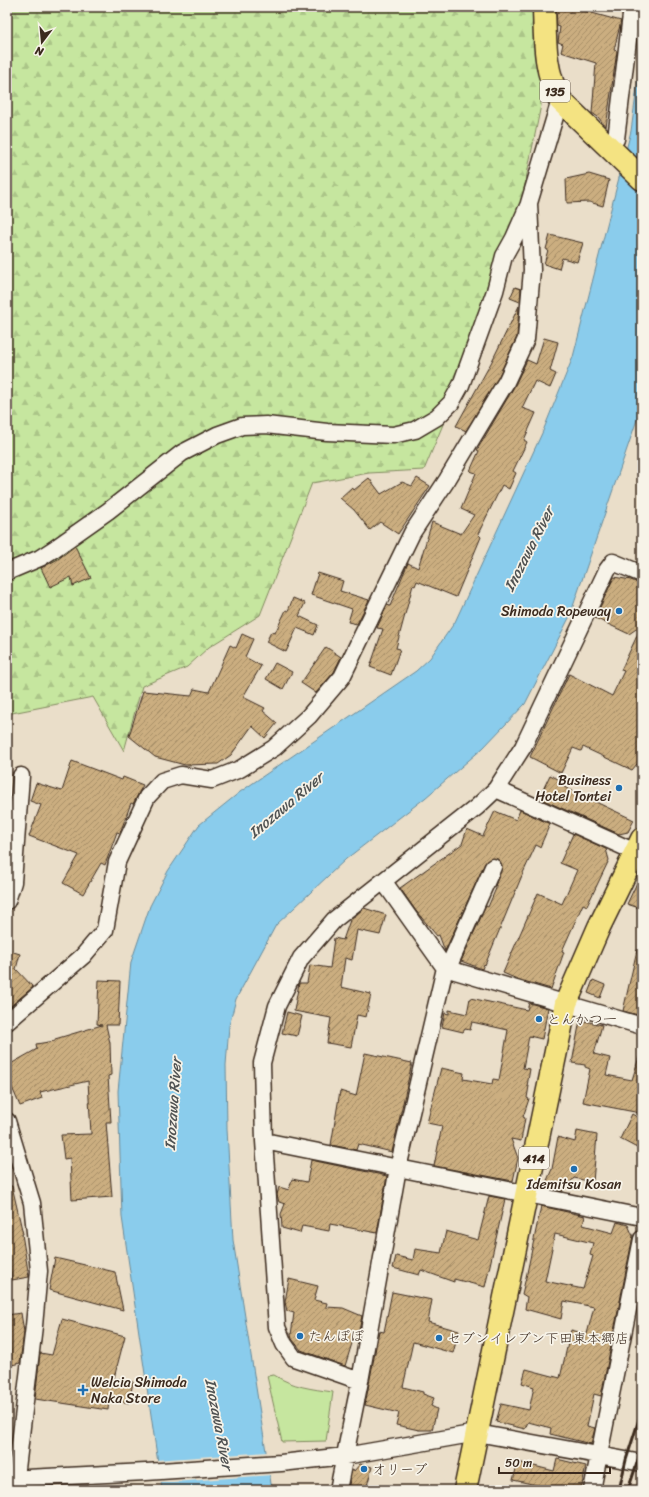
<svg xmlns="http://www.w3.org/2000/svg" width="649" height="1497" font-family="Sriracha,'Klee One',sans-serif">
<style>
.forest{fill:url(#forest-firs);stroke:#80885e}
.park{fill:#c6e69f;stroke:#80885e}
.water{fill:#8accec;stroke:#6a8b9a}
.pier{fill:#eadec9}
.building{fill:url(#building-hatch);stroke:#3b2a1e;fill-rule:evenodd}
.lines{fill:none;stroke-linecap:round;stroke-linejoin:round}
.minor-casing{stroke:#3b2a1e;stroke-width:19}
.highway-casing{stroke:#3b2a1e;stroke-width:25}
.minor{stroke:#f7f3e8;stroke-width:16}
.highway{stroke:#f4e382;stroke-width:22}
.rail{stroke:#3b2a1e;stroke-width:3}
.poi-dot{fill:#1f6fb2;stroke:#f7f3e8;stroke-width:1.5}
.labels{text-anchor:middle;stroke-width:3.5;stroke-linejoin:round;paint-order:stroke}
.shield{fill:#f7f3e8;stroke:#73665b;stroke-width:1}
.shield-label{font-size:13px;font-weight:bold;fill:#3b2a1e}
.poi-label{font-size:14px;fill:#3b2a1e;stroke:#f7f3e8;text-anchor:start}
.water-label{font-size:15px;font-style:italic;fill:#4f5252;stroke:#f7f3e8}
</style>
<defs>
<pattern id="forest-firs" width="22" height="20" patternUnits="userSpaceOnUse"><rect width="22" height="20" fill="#c6e69f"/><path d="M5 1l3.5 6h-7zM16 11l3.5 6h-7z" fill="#abc588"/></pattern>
<pattern id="building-hatch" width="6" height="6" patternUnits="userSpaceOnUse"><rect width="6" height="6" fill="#cbae80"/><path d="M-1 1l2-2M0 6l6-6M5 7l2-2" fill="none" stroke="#a68e68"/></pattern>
</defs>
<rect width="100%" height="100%" fill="#eadec9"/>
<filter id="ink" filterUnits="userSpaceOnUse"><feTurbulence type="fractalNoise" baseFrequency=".025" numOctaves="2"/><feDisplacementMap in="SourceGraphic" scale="8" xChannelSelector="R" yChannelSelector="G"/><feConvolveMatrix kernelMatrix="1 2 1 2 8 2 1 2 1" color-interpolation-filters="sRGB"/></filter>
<g filter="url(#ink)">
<path class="forest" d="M7,7H538L541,105L514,238L449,410L424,470L369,473L312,483L260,615L209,647L187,667L142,686L124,751L93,697L7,714Z"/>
<path class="park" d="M274,1375C293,1387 312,1389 333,1392L326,1441L282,1442L267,1376Z"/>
<path class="water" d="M642,51V405L569,618L525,704L483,748L425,798L346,859L276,925L236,999L229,1026L226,1065L227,1129L233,1240L272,1490H162L122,1217L118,1091L131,962L150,906L168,871L199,825L240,792L416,671L430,658L455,622L543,431L573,357L631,131Z"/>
<path class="pier" d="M268,1452L272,1475L159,1483L156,1460Z"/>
<path class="building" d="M556,7H570L621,21L614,50L617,51L606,127L598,117L592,113L596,63L561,52L563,44L558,42L560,27L557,26Z
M589,174L609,180L603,206L589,202L567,203L566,179Z
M550,235L583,243L577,262L562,258L559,269L544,264L548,250L546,249Z
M515,287L521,289L520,302L510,298Z
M519,306L517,337L498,378L466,431L456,426L491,363Z
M544,338L558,342L550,371L556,374L550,388L535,381L522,408L536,413L524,440L527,442L513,471L516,473L509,489L502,485L478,534L481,537L456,597L417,581L415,586L413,585L396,648L400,649L391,675L370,667L383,629L377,628L387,605L390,606L408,563L418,568L432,522L461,534L474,515L461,509L476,473L470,471L479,451L477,450L514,387L527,360L536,364Z
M369,478L381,494L402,482L412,486L417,478L430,486L398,534L380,522L370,530L354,510L340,498L352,487L354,490Z
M75,546L91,578L73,586L71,577L50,587L41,568L58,559Z
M318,573L343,581L340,591L369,600L357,624L348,622L352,609L311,595Z
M614,577L631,580L642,585V758L632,770L583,747L581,751L573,748L561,773L530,757L569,674L612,696L624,671L621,670L642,625L629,634L595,618Z
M293,598L305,603L299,616L318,625L314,635L297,628L286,652L266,642L271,632L275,633L286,610L288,611Z
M242,634L253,639L245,657L261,666L243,697L265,708L263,711L277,723L265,738L252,726L231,755L218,764L185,765L155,757L129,736L143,691L191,696L194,689L209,692L230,645L236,648Z
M326,647L341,657L334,672L316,693L301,683Z
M275,663L292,672L283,689L266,679Z
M72,761L122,780L123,777L143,785L133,804L131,803L120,833L117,832L105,865L101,863L83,894L63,883L79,855L29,836L41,805L30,801L36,783L62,791Z
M550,775L566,783L564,787L634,820L628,832L619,834L539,798Z
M520,810L550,824L540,847L536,845L523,873L485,965L484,964L482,969L461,961L486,906L488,907L497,886H495L502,866L500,861L492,858L485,863L445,951L439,935L437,936L416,911L400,888L462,844L467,829L483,836L495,811L516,820Z
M573,834L606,849L609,860L587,906L583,904L562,951L564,952L551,989L517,979L503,973L538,893L562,904L577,870L560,863Z
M642,872V909L627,904Z
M364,908L386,915L380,935L357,930L352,960L345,958L341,987L371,994L366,1017L357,1015L351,1047L327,1043L331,1018L294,1011L299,983H307L310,965L330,968L334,938L343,940L350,920Z
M7,950L20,954L16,969L33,987L7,1009Z
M637,950L642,951V1016L623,1011Z
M99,980L120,981L118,1025H106L110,1043L111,1075L108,1076L111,1122H106L112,1197L72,1200L70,1158L64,1159L61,1135L91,1134L88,1081L40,1092L42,1098L20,1106L7,1076V1066L37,1049L36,1044L55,1041V1039L102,1025L97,1024Z
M593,980L605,985L600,998L588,993Z
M470,998L527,1010L529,1003L548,1008L542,1039L529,1036L523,1068L530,1069L527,1086H529L527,1098L529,1099L523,1117L525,1118L521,1141L511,1139L518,1158L513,1181L434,1166L442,1126L427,1123L441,1068L464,1073L463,1079L492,1084L493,1079L499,1080L508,1030L472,1022L470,1030L465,1029L463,1032L442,1027L445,1013L449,1014V1010L467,1014Z
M287,1012L302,1016L297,1036L282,1033Z
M580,1020L602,1025L594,1054L610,1058L606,1075L632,1080L639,1057L642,1058V1103L640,1113L583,1102L590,1069L585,1067V1065L572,1063Z
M365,1053L412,1063L392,1152L358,1144L356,1150L331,1145L340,1091L356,1096Z
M632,1114L642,1120V1139L637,1148L620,1139Z
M577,1131L597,1135L593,1182L574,1178L563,1191L547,1188L545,1185L552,1169L558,1137L575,1142Z
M311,1160L387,1176L377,1233L330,1224L329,1231L302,1226L300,1233L282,1228L281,1214L285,1204L279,1202L277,1195L279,1187L289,1190L292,1179L307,1182Z
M7,1186H12L23,1234H22L29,1277L12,1280L7,1252Z
M489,1196L505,1199L485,1287L454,1279V1282L421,1270L419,1275L393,1268L396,1256L413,1260L415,1249L441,1253L446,1231L478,1240Z
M541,1206L585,1216L583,1225L613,1233L617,1222L628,1225L633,1236L601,1396L594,1394L587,1426L595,1428L591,1444L550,1434L551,1428L528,1422L525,1429L496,1422L501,1404L529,1410L534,1387L522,1383L526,1369L560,1378L571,1330L587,1334L594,1307L564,1301L561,1319L525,1309L527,1297L522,1294L527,1273ZM555,1234L593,1243L590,1255L593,1256L583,1289L545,1281Z
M55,1258L115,1272L123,1310L49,1290Z
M289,1279L318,1286L314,1300L327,1303L326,1307L343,1308L362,1316L357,1341L353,1340L345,1366L301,1350L292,1339L291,1335L294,1313L287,1311L285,1302Z
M392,1292L432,1300L428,1322L459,1331L453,1353L413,1342L403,1387L423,1392V1394L434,1398L431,1406L437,1409L432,1430H419L396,1425L399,1413L365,1405L379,1331L384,1332Z
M21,1313L24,1332L20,1363L12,1365L9,1333H7V1315Z
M62,1319L125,1336L114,1378L133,1382L129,1403L109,1399L108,1410L35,1399L40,1353L52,1355Z
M557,1459L586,1466L581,1490H550L551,1488L513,1480L518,1462L554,1471Z
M360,1464L372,1467L366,1490H348L352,1470L354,1471Z"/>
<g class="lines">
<g class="minor-casing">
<path id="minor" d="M609,149L616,139L632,7
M7,572L40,558L54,549L108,511L182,453L217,435L242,426L266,425L327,432L393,435L415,430L437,417L451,403L461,385L495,291L504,256L514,238L528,206
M496,789L642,855
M384,882L445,968L642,1026
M7,901L13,882L21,776
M7,1022L83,956L105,930L117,862L147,797L162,781L181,775L212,780L240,769L274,748L309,716L342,677L412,533L447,480L506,382L526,339L532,270L529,203L560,100
M7,1121L32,1203L39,1271L34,1326L16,1477
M264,1141L642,1217
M360,1381L294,1358L284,1344L277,1327L264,1141L262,1063L277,1006L301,958L334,920L477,807L496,789L523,747L607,570L613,562L642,574
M7,1479L146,1472L281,1463L345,1456L477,1433L642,1463
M338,1490L360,1381L398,1168L445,968L451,961L493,867
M592,1490L642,1239"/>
</g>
<g class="highway-casing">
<path id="highway" d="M544,7C545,40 544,71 560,100L642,179
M465,1490L566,1003L599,927L642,839"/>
</g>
<use href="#minor" class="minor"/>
<use href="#highway" class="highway"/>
<path class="rail" d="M619,1490L626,1460L642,1410
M628,1490L642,1448"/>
</g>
</g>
<g class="poi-dot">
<circle cx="619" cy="611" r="4"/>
<circle cx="619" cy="788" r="4"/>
<circle cx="539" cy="1019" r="4"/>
<circle cx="574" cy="1169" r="4"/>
<circle cx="300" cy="1336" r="4"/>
<circle cx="439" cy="1338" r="4"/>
<path d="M81 1384h4v4h4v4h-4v4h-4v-4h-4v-4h4z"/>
<circle cx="364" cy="1469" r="4"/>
</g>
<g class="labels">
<g class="shield">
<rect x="540" y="80" width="30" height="22" rx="3"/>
<rect x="519" y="1147" width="30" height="22" rx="3"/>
</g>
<g class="shield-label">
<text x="555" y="96">135</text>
<text x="534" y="1163">414</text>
</g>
<g class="poi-label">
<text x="611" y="616" text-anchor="end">Shimoda Ropeway</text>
<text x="611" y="785" text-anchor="end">Business<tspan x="611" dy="16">Hotel Tontei</tspan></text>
<text x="547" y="1024">とんかつ一</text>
<text x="574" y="1189" text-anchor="middle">Idemitsu Kosan</text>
<text x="308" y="1341">たんぽぽ</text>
<text x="447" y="1343">セブンイレブン下田東本郷店</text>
<text x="91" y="1387">Welcia Shimoda<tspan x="91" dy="16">Naka Store</tspan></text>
<text x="372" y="1474">オリーブ</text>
</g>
<g class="water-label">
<text transform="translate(529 549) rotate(-63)" y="5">Inozawa River</text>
<text transform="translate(286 805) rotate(-40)" y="5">Inozawa River</text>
<text transform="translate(173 1104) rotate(-86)" y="5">Inozawa River</text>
<text transform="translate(219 1424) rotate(79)" y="5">Inozawa River</text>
</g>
</g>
<rect width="649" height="1497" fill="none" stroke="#f7f3e8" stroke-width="24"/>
<rect x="12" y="12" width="625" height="1473" fill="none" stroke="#3b2a1e" stroke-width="1.5" filter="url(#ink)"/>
<g transform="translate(42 42) rotate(196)" stroke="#f7f3e8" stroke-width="3" paint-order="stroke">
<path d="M0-3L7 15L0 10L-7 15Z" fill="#3b2a1e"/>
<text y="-6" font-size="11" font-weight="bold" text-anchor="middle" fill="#3b2a1e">N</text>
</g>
<path d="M499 1467v6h111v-6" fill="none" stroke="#3b2a1e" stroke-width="2"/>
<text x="505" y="1467" font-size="12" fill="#3b2a1e" stroke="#f7f3e8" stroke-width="3" paint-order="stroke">50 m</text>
</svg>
